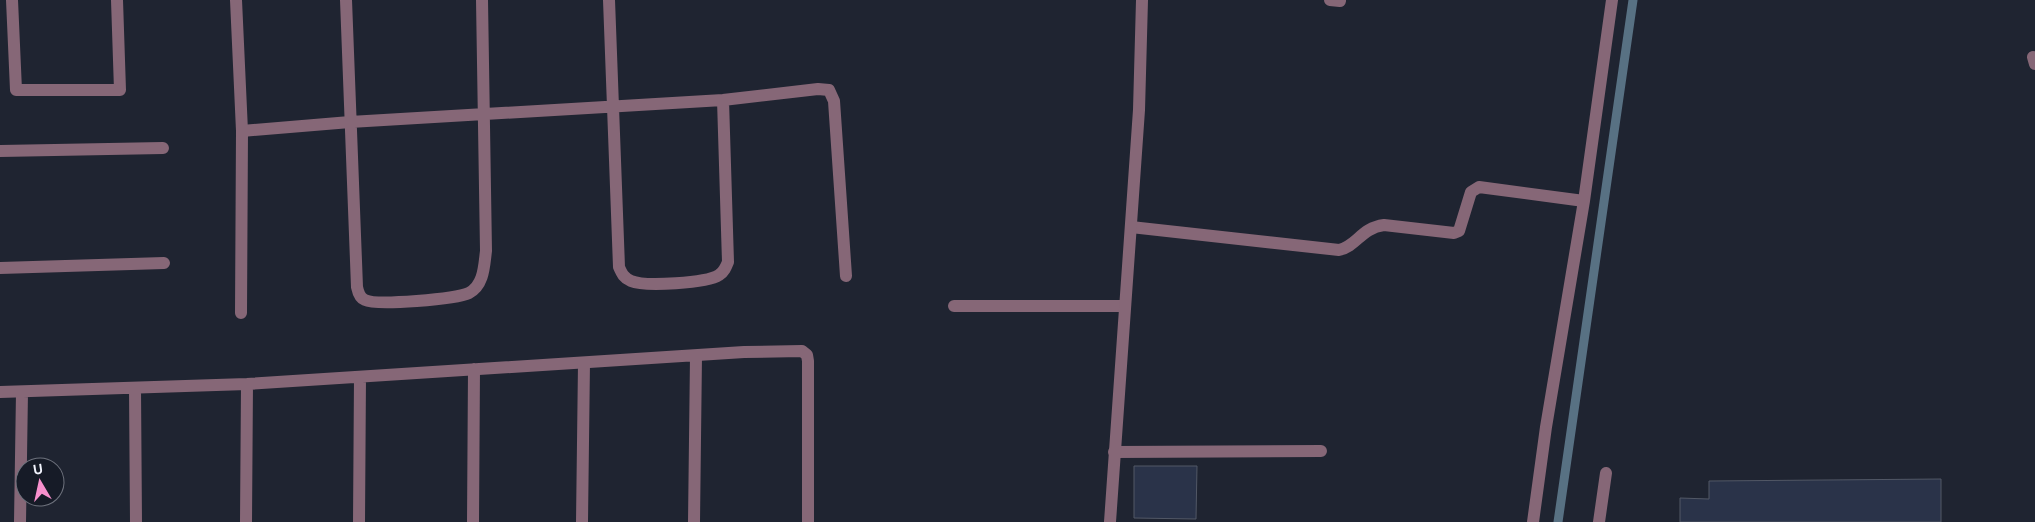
<svg xmlns="http://www.w3.org/2000/svg" width="2035" height="522" font-family="'DM Sans',sans-serif">
<style>
.lines{fill:none;stroke-linecap:round;stroke-linejoin:round}
.stream{stroke:#587183;stroke-width:9}
.building{fill:#2a3349;stroke:#525866}
.service{stroke:#866777;stroke-width:12}
.minor{stroke:#866777;stroke-width:12}
.tertiary{stroke:#866777;stroke-width:12}
</style>
<rect width="100%" height="100%" fill="#1f2431"/>
<g class="lines">
<path class="stream" d="M1558,522L1633,0"/>
</g>
<path class="building" d="M1134,466H1197L1196,519L1134,518Z
M1941,479V522H1680V498L1709,499V481Z"/>
<g class="lines">
<path class="service" d="M1599,522L1606,473"/>
<path class="minor" d="M12,0L16,90H120L117,0
M236,0L242,131
M346,0L357,287C358,292 360,298 365,300C377,306 456,299 469,293C484,285 484,266 486,251L482,0
M609,0L619,267C622,274 624,278 631,281C645,287 707,283 719,275C724,272 726,267 728,262L723,100
M1330,0L1340,1
M2033,57L2035,64
M0,151L163,148
M1131,227L1339,250C1357,246 1361,228 1384,225L1454,233L1459,231L1471,192L1479,187L1584,201
M0,268L164,263
M954,306H1125
M241,313L242,131L350,122L723,100L818,89L829,90L834,101L846,276
M135,389L136,522
M0,392L247,384L744,352L802,351L807,355L808,361V522
M1114,452L1321,451
M20,522L22,392
M246,522L247,384
M359,522L360,377
M473,522L474,369
M582,522L584,363
M694,522L696,356
M1533,522L1546,427L1584,201L1612,0"/>
<path class="tertiary" d="M1110,522L1139,110L1142,0"/>
</g>
<g transform="translate(40 482) rotate(351)"><circle r="24" fill="#161b27" stroke="#6e727d"/>
<path d="M0-4L9 19L0 12L-9 19Z" fill="#f790cd"/>
<text y="-8" font-size="14" font-weight="bold" text-anchor="middle" fill="#f1f4fd">U</text>
</g>
</svg>
